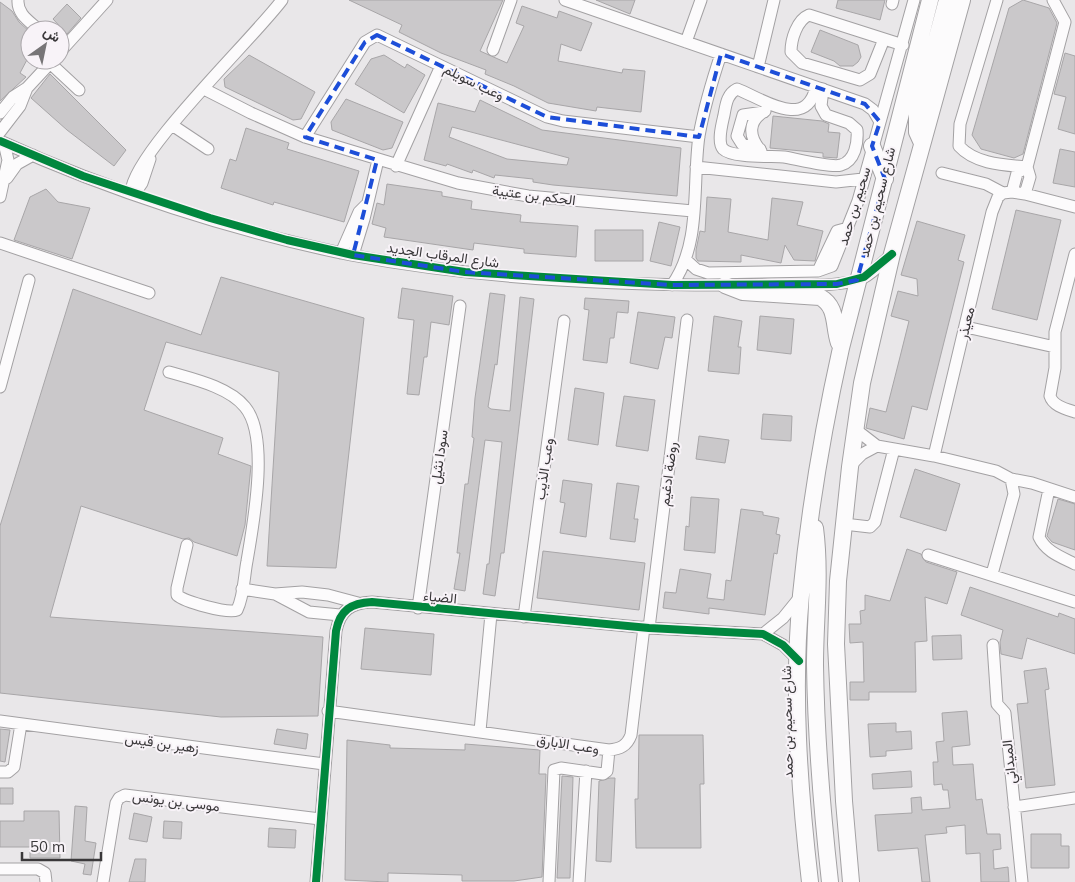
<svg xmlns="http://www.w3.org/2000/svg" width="1075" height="882" font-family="Mulish,Vazirmatn,sans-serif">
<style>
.building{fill:#cac8ca;stroke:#a8a6a8;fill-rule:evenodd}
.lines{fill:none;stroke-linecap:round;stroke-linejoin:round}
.minor-casing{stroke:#a3a1a3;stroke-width:13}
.highway-casing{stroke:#a3a1a3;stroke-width:18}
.minor{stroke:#fcfbfc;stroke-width:11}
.highway{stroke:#fcfbfc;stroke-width:16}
.cycleway-casing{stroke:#f8f3f8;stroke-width:11}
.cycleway{stroke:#00873e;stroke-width:8}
.marked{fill:none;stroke:#1d4ed8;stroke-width:4;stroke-dasharray:10 6;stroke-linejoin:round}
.labels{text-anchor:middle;stroke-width:4;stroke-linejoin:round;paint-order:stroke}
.street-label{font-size:14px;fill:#3a383a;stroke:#f8f3f8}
</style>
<rect width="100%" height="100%" fill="#e9e7e9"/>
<path class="building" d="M349,0H503L480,51L507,63L524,26L516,23L522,6L557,18L559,11L592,23L581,51L561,44L558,61L622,73L623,69L645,71L641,112L597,107L596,111L548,103L514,86L485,74L486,70L441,53L399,32L402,25Z
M596,0H635L630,14Z
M838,0H885L880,20L836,8Z
M1023,0L1049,8L1057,23L1023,154L1014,158L981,149L972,135L1009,8Z
M0,2L12,11L19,22L30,32V54L20,73L26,77L0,101Z
M67,4L81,18L67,34L53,19Z
M820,30L858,45L861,57L858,62L853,66H840L834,61L811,52Z
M1065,53L1075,56V134L1058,129L1066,97L1054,94Z
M249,55L315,92L301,119L293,120L225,87L224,79Z
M384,55L405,68L407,64L425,75L404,113L355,84L371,59Z
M50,74L126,150L114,166L67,130L31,98Z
M346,99L403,122L392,148L383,150L332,130L331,122Z
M480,100L542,130L681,148L677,196L553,185L533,182V179L495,175L494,178L473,170L472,173L447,164L446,166L424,160L438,103L475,112ZM452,127L569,158L567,165L507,159L449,137Z
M773,116L822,121L829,124L828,132L840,133L837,158L823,157V153L770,148Z
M246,128L289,143L287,149L359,171L344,222L274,202L273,205L221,188L230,159L236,161Z
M1060,149L1075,152V187L1053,183Z
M387,184L442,192V196L472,201L471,209L521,215L520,222L578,226L576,257L524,253V249L474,243L473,250L384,237L386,228L372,224L377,203L384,205Z
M46,189L58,202L90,208L72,259L14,240L30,197Z
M707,197L731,199L728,232L768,240L772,198L803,202L797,225L823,231L815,261L794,260L785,245L781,263L741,255V262L698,261L696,258V250L700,231L705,232Z
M1016,210L1061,220L1037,320L992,309Z
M917,221L965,235L958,260L964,262L927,410L912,406L904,439L866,428L870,408L886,412L900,357L909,321L891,316L898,291L918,296L917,279L901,275Z
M659,222L680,227L671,266L650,261Z
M595,230H643V261H595Z
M221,277L364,318L336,568L267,566L279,372L166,342L144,410L223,438L218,454L251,466L245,525L237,556L194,542L189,538L183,539L81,506L50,617L323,637L318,716L221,717L0,693V526L73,289L201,335Z
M402,288L453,296L449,325L431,322L427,357H424L419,395L407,394L414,320L398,318Z
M490,293L505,295L497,365L495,364L488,407L491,409L510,411L520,297L534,299L504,553H501L495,596L483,594L487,564H489L502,442L485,440L465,591L454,589L460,553H457L465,484H468L474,438L472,437L475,398Z
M585,298L629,301L628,313L617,312L614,338H610L607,363L583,360L589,310L584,309Z
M638,312L675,317L672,338L665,337L658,369L630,363Z
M714,316L742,321L738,347H741L739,374L708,371Z
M760,316L794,319L791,354L757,350Z
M575,388L604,393L598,445L568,440Z
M624,396L655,400L648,451L616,446Z
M763,414L792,416L791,441L761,439Z
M699,436L729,440L725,463L696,459Z
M915,469L960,484L946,531L900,517Z
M563,480L592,484L586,537L560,533L565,503L560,502Z
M617,483L639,486L634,519H638L635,542L610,539Z
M691,497L719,499L715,553L684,550L686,526L689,527Z
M1058,499L1075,504V550L1052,542L1047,536Z
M741,509L763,512V515L779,518L776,534L780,535L777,554L774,553L765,615L709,608V614L663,608L665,592L676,593L680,569L711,574L707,598L724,600L726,580L731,581Z
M907,549L921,554L926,562L957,572L947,604L925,597L927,641L915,642L916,692H869V700H850V682H864L863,642L850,643L849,624H861L860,611L865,610V595L890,601Z
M543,551L645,563L639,610L537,598Z
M970,587L1058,617L1059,613L1075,619V654L1027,638L1022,659L1001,654L1000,642L1003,630L961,615Z
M365,628L434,634L431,675L361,669Z
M961,635L962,659L933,660L932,636Z
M1046,668L1049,689L1045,690L1055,785L1026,788L1017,704L1028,703L1024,671Z
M967,711L970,745L952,747L953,765L973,764L976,800L982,799L987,834H1000L1001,849L993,850L994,869L1008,867L1009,882H981L980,853L966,854L965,825L946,827L947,833L925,835L930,882H922L918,848L878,851L875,815L912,813L911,798L921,797L922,810L950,808L948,790H943L942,784L934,785L933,762H938L936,742L944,741L942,713Z
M896,723V732L911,731L912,749L886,751V756L870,757L868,724Z
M0,729L10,730L5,762L0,761Z
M277,729L308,734L306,749L274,744Z
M639,735H703L704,784H700L701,848H636L635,799H638Z
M347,740L390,745V748L465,750V744L540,750L539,774H546L542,877L514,881H462V875L388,873V882L345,880Z
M911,771L912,787L873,789L872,774Z
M562,776L573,777L570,878H557Z
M610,778H615L611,862L596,861L599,781Z
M0,788H13V804H0Z
M75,806L87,807L85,841L96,843L91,875L83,874L85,864L71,861Z
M24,811H59L60,858H30V847H0V821H24Z
M134,813L152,817L147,842L129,839Z
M164,821L182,822L181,839L163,838Z
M269,828L296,830L295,848L268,847Z
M1031,834H1061V846H1069V868H1031Z
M135,859H146L145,882H129Z"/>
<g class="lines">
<g class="minor-casing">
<path id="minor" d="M18,0C17,14 29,21 39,30
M565,0L865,104L873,110L880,122
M997,0L960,124L959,146C975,164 1004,165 1027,167
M892,4L893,0
M884,39L870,74L860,80L802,63L791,52C791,39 797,20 809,15L903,45
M686,42L701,0
M493,50L511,0
M60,52L107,0
M50,63L79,90
M758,67L774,0
M816,87C806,131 763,99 737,89C727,94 726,104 724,115C722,124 717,142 723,149C732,158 771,156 784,157C796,159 832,168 841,165C855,161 858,143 857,130L849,123L826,115L821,106L823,89
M204,89L251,113L305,137L458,183L528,196L693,211
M0,113L13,97L27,88L53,60
M172,125L208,149
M0,132L20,106L27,88
M305,137L365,42L377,35L547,117L563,121L699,137
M0,141C107,190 236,232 351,255C473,278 601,285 724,285C755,284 838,290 863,278C873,273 882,263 891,255
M760,149L742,144L737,136L743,115L764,112
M761,151C748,136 748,121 765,111
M396,166L441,66
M696,167L836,182L863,179
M942,173L986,184L1003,193L1012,192L1025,194L1075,207
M7,178L17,164L33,155
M131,192C133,153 253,39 282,0
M1012,192L1017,173L1027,167
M135,193L142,183L150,159
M1025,194L1030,177L1027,167L1065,22L1053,0
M0,197L8,160L4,143
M0,243L149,293
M341,253L359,212L366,205
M1075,254L1055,332V368L1050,396C1053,406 1066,409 1075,412
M353,255L364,219L378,160
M686,260L696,269L708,273L818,271L832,266L858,201L914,0
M818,271L837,231L848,228
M672,285C702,243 692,184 699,136C704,108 712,81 721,54
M966,327L1055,347
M169,372C193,379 229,387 245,407C270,437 253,525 247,561C244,576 244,596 237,610C228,614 185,602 177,595V588L187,545
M0,387L29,280
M855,429L877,446L934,456L996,471L1011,479L1014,494L992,574
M934,456L992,212L998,197L1003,193
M851,465L862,454L877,446
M1011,479L1032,483L1075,497
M1049,489L1039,537C1046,552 1061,557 1075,564
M844,524L870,527L875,522L894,449
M928,555L1075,602
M242,589L275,594L302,592L328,595L358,603
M275,594L309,612L340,615
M418,608L460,306
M524,617L564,321
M649,628L687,320
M763,634L783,618L800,597
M993,645L997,704L1005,713L1022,882
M328,711L609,750C620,749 627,746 631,735L644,627
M0,721L324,764
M480,731L491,614
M0,772H8L14,767L21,724
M1014,807L1075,798
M0,869H38L45,873L46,882
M103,882L116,803L119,798L125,795L320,819
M316,882L336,631C340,610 351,603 372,602L649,628L763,634L783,645L799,661
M549,882L554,770L561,768L603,774L607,771L609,750
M579,882L586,771"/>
</g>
<g class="highway-casing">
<path id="highway" d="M922,143L917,132V112L947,0
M872,146L885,179
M725,285L743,292L820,297C838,307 833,326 839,343
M815,528C821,574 815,620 815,665C816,738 822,810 830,882
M810,882C799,787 792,690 801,595C809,512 823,429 841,348L930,0
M851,882L844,801L836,644L838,581L850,467L862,383L892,254L962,0"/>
</g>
<use href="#minor" class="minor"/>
<use href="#highway" class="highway"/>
<g class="cycleway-casing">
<path id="cycleway" d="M0,141L83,176L210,218L287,240L353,255L465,272L672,285L837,284L864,277L892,254
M316,882L336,631C340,610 351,603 372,602L649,628L763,634L783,645L799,661"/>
</g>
<use href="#cycleway" class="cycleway"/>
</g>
<path class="marked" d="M377,35L547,117L699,137L721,54L865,104L880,122L872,146L885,179L857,280L837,284L672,285L465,272L353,255L377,160L305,137L365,42Z"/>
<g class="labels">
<g class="street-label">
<text transform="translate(474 82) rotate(26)" y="5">وعب سويلم</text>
<text transform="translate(534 195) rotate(7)" y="5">الحكم بن عتيبة</text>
<text transform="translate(877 202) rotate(-76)" y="5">شارع سحيم بن حمد</text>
<text transform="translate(854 206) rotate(-73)" y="5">سحيم بن حمد</text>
<text transform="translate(443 255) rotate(8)" y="5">شارع المرقاب الجديد</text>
<text transform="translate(966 323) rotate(-77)" y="5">معيذر</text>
<text transform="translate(439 457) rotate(-82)" y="5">سودا نثيل</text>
<text transform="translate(544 469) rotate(-82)" y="5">وعب الذيب</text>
<text transform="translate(668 474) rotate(-83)" y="5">روضة ادغيم</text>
<text transform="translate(440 597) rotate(5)" y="5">الضياء</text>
<text transform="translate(787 722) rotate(-91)" y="5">شارع سحيم بن حمد</text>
<text transform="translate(162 743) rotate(8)" y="5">زهير بن قيس</text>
<text transform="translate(568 744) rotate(9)" y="5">وعب الابارق</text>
<text transform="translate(1009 762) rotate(-96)" y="5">الميداني</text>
<text transform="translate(176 801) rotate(7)" y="5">موسى بن يونس</text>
</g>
</g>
<g transform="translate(45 45) rotate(33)"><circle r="24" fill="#f8f3f8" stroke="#aca8ac"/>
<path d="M0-4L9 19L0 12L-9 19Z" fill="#777577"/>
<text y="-8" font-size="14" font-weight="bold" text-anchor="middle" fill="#3a383a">ش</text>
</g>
<path d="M22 852v8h79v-8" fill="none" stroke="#3a383a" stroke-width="2.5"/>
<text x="30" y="852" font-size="15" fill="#3a383a" stroke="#f8f3f8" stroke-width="4" paint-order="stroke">50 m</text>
</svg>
